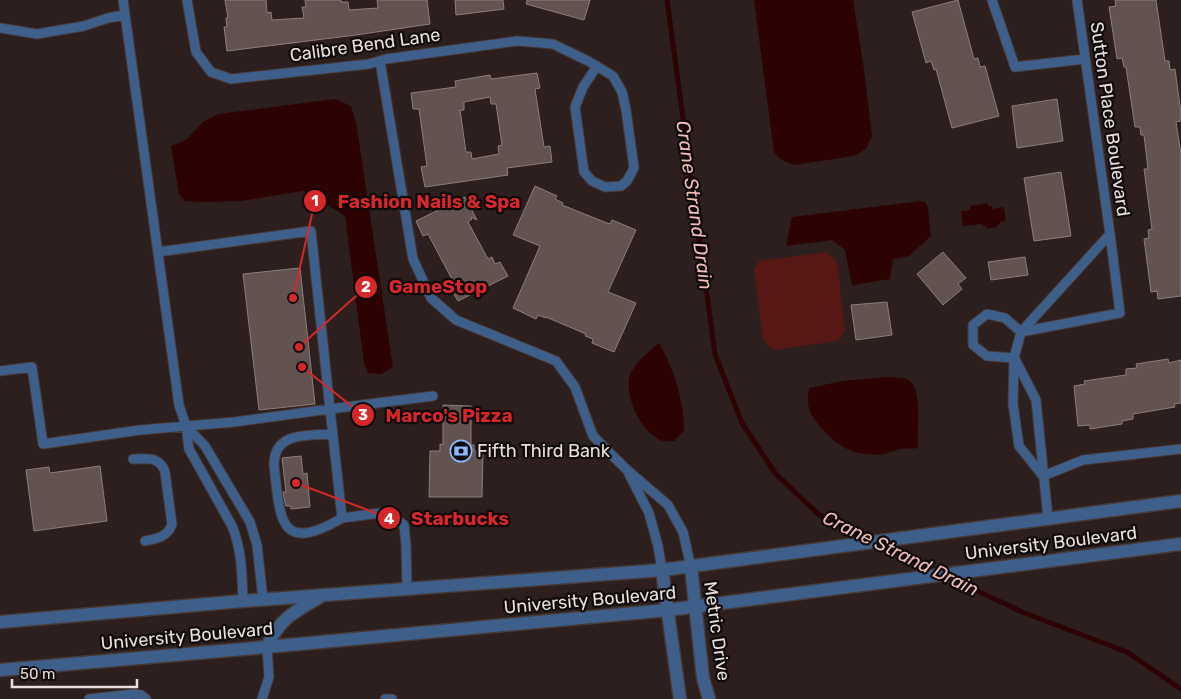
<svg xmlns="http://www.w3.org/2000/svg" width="1181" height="699" font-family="Rubik,sans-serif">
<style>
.green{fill:#571715}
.water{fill:#2d0203}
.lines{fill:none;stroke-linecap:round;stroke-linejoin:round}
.stream{stroke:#2d0203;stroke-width:5}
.building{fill:#625250;stroke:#8e7d7b;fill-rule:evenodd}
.service-casing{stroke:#463a38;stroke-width:11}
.minor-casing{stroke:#463a38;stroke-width:15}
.tertiary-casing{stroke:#463a38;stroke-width:15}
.service{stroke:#3f5f8b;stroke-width:9}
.minor{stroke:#3f5f8b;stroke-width:12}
.tertiary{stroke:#3f5f8b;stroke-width:12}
.labels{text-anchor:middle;stroke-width:4.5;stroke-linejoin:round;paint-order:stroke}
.street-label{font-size:18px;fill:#e9dfde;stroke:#100a0a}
.poi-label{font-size:18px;fill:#e9dfde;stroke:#100a0a;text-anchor:start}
.water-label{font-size:19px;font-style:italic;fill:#f0bdb7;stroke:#100a0a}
.leader{fill:none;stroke:#d62828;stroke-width:2}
.callout-dot{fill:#d62828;stroke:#100a0a;stroke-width:2}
.mark-label{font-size:15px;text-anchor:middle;font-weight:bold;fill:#fff}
.callout-label{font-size:19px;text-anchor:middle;font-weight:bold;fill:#d62828;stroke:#100a0a;stroke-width:4.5;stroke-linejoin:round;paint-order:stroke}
</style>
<rect width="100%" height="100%" fill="#2c1f1d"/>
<path class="green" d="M827,252L837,261L845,330L838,341L773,350L763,340L754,269L759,261Z"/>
<path class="water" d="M754,0H853L863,63L872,136L866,149L854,156L794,165L780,159L774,152Z
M335,99L351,106L356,122L393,367L381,374L368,373L364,363L345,216L329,206L319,195L303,191L241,201L204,202L185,201L179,194L171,146L186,140L203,122L218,114Z
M921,201L925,202L928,208L931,236L909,256L893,259L890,279L852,285L845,250L832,240L786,246L792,217Z
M988,203V206H992V209L1004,207L1006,221L1000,222V224L997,225V227L987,229L986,226H983L982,224L963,226L961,211L970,210V206Z
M659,343C674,369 684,401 684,431L674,441C671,441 666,442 663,441C642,434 626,400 629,379C632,365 648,352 659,343Z
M886,377C893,378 904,376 910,381C923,392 916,432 918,448C912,449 908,448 903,449C896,449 890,453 884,454C858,457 840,449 823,430C810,415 806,409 809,388L843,381Z"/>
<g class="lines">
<path class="stream" d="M667,0L715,354L742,423L775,473L818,514L871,539
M881,544L938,572
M948,577L1022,612L1127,652L1181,689"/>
</g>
<path class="building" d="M225,0H266L267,13L271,12L272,20L304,18L302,7H306L305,0H341V2H348L349,10L378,8L377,0H427L430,24L356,35L227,51L224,27H227L226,18H228Z
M455,0H503L504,9L456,15Z
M527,0H590L584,20L526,4Z
M958,0L974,59L978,58L980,67L985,66L999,116L952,128L936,69L934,70L931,61L926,63L912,12Z
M1115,0H1156L1165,61H1169L1170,70L1175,69L1181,113V121L1176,122L1181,154V296L1158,299L1157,291L1151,292L1144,239L1149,238L1148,230L1152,229L1144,169H1148L1144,135H1141L1140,127H1135L1126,67H1124L1122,58L1117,59L1109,7L1116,6Z
M537,73L540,88L535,89L544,147L550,146L552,162L507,168L508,173L506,174L508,175L425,187L421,167L427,166L419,109H413L411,93L456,87L455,81L490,75L491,79ZM490,97L491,104H496L502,145L498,146L499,154L472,159L471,152H466L460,110H464V102Z
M1057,99L1063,141L1017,148L1012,106Z
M1061,172L1071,236L1034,241L1024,178Z
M535,186L557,196L555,199L563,203L562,205L602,221L610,224L612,220L636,230L608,292L636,303L614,352L592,343L593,339L585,336L586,334L546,317V318L538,315L536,319L513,308L540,246L513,235Z
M465,197L477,220L471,217L472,219L468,222L488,259L492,257L495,264L500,262L508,276L458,301L450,288L455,285L428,234L423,236L416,221Z
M943,252L966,278L958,284L962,289L943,305L917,274Z
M1025,257L1028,275L991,280L988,262Z
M300,268L315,404L259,410L243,274Z
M887,302L892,335L856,340L851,305Z
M1168,359L1169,363L1181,360V403L1174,404L1175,407L1133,414V419L1122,421V424L1090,429V425L1078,426L1074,386L1085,384L1084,381L1126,375V369L1137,368L1136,364Z
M443,405L471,406V445H474V451H483L482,497H429L430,451H440V444L443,445Z
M301,456L303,474L307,473L310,507L291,509V506H286L284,499L283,492H286L282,458Z
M100,466L107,521L34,531L26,470L49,467L50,473Z"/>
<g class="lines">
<g class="service-casing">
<path id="service" d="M123,0L179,405L186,426L189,449L232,526C242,550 242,575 243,601
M187,0L196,52L211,72L231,79L369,64L386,59L517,41L553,44L588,61L613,76L622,92L626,110L634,168L627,181L621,186L605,187L592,181L584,172L575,107L583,87L597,66
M992,0L1015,67L1085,59
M0,28L37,34L84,26L108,18L125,15
M380,61L413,259L431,298L456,320L556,361L575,387L593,436L626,469L668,505L683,532L691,567
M1014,358L987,356L973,345V325L987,314L1005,318L1021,332L1120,313L1110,234
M1015,359L1036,400L1048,518
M0,371L32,367L43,444L140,430L234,422L330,409L311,231L158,252
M186,426L205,446L250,522L257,545L263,600
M332,434C308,436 274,431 274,465C280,517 278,556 342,518
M133,459C147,459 160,456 165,472L172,524C168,537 156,539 145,541
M629,474L649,513L658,546L662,570
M1043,476L1019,446L1013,404L1014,358L1021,332L1110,234L1077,0
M1043,476L1083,460L1181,449
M407,589L406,545L404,525L387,512L342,518L330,409L433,396
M89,699L134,694L141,695L146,699
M262,699L269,677L267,647
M385,699H392"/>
</g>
<g class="minor-casing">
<path id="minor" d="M691,567L703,678L709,699
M662,570L680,699"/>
</g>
<g class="tertiary-casing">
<path id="tertiary" d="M0,622L243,601L662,570L1181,501
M267,647C279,619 294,612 320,597
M0,670L267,647L668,610L1181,544"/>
</g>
<use href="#service" class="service"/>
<use href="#minor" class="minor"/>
<use href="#tertiary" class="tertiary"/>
</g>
<defs>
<g id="bank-ring" transform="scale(1.125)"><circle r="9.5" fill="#100a0a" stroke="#8abafc" stroke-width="1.5"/><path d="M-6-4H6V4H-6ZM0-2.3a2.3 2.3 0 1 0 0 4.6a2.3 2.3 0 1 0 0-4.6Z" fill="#8abafc"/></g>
</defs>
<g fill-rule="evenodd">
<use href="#bank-ring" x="461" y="451"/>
</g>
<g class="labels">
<g class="street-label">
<text transform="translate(365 45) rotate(-8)" y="6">Calibre Bend Lane</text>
<text transform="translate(1110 119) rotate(82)" y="6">Sutton Place Boulevard</text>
<text transform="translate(1051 543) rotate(-7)" y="6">University Boulevard</text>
<text transform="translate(590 600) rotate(-5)" y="6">University Boulevard</text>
<text transform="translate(717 631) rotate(82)" y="6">Metric Drive</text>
<text transform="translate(187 636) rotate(-5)" y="6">University Boulevard</text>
</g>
<g class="poi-label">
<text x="477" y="457">Fifth Third Bank</text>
</g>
<g class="water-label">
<text transform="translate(695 205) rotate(82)" y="7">Crane Strand Drain</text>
<text transform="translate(901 553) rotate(26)" y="7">Crane Strand Drain</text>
</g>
</g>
<path class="leader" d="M293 298L315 201M299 347L366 287M302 367L363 415M296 483L389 518"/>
<g class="callout-dot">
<circle cx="293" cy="298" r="5"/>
<circle cx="299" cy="347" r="5"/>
<circle cx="302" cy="367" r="5"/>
<circle cx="296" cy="483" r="5"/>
<circle cx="315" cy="201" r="12"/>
<circle cx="366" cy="287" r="12"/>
<circle cx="363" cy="415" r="12"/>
<circle cx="389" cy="518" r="12"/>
</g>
<g class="mark-label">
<text x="315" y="206">1</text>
<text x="366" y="292">2</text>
<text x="363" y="420">3</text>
<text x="389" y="524">4</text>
</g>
<g class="callout-label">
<text x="429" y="208">Fashion Nails &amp; Spa</text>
<text x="438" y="293">GameStop</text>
<text x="449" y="422">Marco's Pizza</text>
<text x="460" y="525">Starbucks</text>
</g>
<path d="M12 679v8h125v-8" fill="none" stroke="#e9dfde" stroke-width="2.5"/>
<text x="20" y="679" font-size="15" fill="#e9dfde" stroke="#100a0a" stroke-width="4" paint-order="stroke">50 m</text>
</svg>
